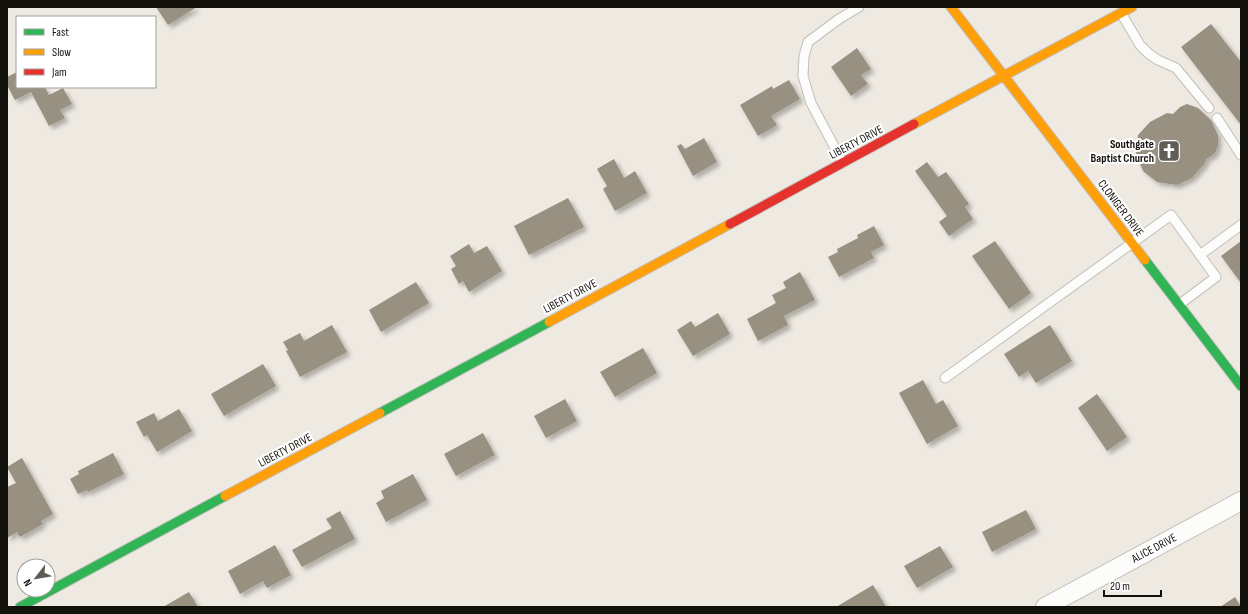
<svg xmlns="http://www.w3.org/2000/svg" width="1248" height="614" font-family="'Sofia Sans Condensed',sans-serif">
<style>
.building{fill:#989081;filter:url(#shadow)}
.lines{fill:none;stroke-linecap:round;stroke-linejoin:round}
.lane-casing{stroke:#c1bfb9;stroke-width:11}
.street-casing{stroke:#c1bfb9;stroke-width:20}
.fast-casing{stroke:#c1bfb9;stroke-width:11}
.slow-casing{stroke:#c1bfb9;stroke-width:11}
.jam-casing{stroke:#c1bfb9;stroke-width:11}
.lane{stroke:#fcfcfb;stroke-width:9}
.street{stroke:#fcfcfb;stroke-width:18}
.fast{stroke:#30b455;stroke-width:9}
.slow{stroke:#ff9f0a;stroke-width:9}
.jam{stroke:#e5322d;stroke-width:9}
.labels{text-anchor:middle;stroke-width:4;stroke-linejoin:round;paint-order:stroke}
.street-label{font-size:12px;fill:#13110c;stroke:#fff}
.poi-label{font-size:12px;font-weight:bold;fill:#13110c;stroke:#fff;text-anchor:end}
</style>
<defs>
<filter id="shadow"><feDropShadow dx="3.5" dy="3.5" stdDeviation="2" flood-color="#0004"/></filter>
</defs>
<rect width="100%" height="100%" fill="#eeeae2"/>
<path class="building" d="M156,7H197L168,25Z
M1211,24L1241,62V125L1181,47Z
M857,48L871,69L861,75L868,84L851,96L831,67Z
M17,72V87H45L49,95L63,88L72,104L60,110L65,118L49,126L31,92L15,100L7,85V77Z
M789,80L800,99L771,116L777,125L758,136L740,105L772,86L773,89Z
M1187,104L1198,108L1211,120L1218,135V146L1215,153L1210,157L1206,159L1205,163L1192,178L1177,185L1157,182L1143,171L1136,154L1138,135L1150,122L1167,113L1173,114L1180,107Z
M704,138L717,162L693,176L677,146L681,144L685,149Z
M614,159L624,178L635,171L647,193L615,211L603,189L607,186L597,169Z
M927,162L938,177L946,172L969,204L965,207L973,219L949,236L939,222L947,216L915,171Z
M568,198L584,227L529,255L514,226Z
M874,226L884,245L871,252L874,258L839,277L828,257L838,252L837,249L858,238L857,235Z
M995,241L1031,293L1009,309L972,256Z
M1241,241V283L1221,256Z
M469,244L474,253L487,246L502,271L469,292L463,281L459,284L451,269L456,266L450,256Z
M800,272L815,300L784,316L788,325L758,341L747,319L776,303L772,295L786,288L783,282Z
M416,282L429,303L381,332L369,310Z
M718,313L730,334L693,356L677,330L691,321L695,327Z
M332,325L347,352L300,377L286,351L288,350L283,342L300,333L304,341Z
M1050,325L1072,361L1036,383L1028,371L1019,377L1004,354Z
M643,348L657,373L615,397L600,372Z
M263,364L276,386L224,416L211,394Z
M923,380L936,404L943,400L958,426L927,444L899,393Z
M1097,394L1127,437L1107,451L1078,408Z
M565,399L577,421L546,438L534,416Z
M179,409L192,431L157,452L147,435L144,437L136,422L154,413L158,421Z
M483,433L495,455L456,476L444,454Z
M113,453L124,474L88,492L87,490L78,494L70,479L79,474L78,471Z
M22,458L53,514L41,521L43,524L20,537L17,532L7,538V487L16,483L7,467Z
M413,474L427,500L386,522L376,503L384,498L381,491Z
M1026,510L1036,529L992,552L982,532Z
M340,511L355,539L302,567L292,550L332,528L326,519Z
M275,545L291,575L267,588L263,581L240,594L228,571Z
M940,546L953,567L917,588L904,566Z
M873,585L886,607H836Z
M189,592L198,607H163Z
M1235,597L1241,607H1220Z"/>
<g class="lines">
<g class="lane-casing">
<path id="lane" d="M1121,13L1140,45L1149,54L1158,60L1176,68L1209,108
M1217,118L1241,155
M843,163L811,103L803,76L804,56L808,42L839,19L859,7
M1200,255L1241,225
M945,378L1171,215L1216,277L1180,304"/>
</g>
<g class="street-casing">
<path id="street" d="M1045,607L1241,501"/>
</g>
<g class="fast-casing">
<path id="fast" d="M1145,260L1241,386
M380,413L549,322
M20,607L225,496"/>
</g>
<g class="slow-casing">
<path id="slow" d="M951,7L1145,260
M914,124L1132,7
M549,322L730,224
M225,496L380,413"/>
</g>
<g class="jam-casing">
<path id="jam" d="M730,224L914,124"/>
</g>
<use href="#lane" class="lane"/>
<use href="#street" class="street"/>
<use href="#fast" class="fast"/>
<use href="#slow" class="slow"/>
<use href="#jam" class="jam"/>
</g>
<defs>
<g id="church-square" transform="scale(1.15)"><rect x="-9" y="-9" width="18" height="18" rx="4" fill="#605d57" stroke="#fff"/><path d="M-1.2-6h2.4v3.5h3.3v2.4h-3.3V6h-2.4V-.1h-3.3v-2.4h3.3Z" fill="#fff"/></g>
</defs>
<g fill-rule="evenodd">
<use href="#church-square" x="1169" y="151"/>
</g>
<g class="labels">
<g class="street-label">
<text transform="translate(856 142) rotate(-28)" y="4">LIBERTY DRIVE</text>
<text transform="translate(1121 208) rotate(53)" y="4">CLONIGER DRIVE</text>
<text transform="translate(570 296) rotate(-28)" y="4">LIBERTY DRIVE</text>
<text transform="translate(285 450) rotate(-28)" y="4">LIBERTY DRIVE</text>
<text transform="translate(1154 548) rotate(-28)" y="4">ALICE DRIVE</text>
</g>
<g class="poi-label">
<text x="1154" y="148">Southgate<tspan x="1154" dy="14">Baptist Church</tspan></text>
</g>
</g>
<rect width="1248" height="614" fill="none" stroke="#13110c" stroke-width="16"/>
<rect x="16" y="16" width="140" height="72" fill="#ffffff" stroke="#a1a09e"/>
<rect x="24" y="29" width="20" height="6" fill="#30b455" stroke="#a1a09e"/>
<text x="52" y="36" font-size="12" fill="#13110c">Fast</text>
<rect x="24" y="49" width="20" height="6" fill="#ff9f0a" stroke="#a1a09e"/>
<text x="52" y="56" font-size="12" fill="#13110c">Slow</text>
<rect x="24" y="69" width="20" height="6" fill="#e5322d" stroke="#a1a09e"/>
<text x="52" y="76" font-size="12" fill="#13110c">Jam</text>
<g transform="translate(36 578) rotate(239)"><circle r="19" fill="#ffffff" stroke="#a1a09e"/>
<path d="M0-3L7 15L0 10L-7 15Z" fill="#605d57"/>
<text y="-6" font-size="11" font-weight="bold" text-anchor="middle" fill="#13110c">N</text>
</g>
<path d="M1104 590v6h57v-6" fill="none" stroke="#13110c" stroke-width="2"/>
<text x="1110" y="590" font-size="12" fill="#13110c" stroke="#ffffff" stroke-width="3" paint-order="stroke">20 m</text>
</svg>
